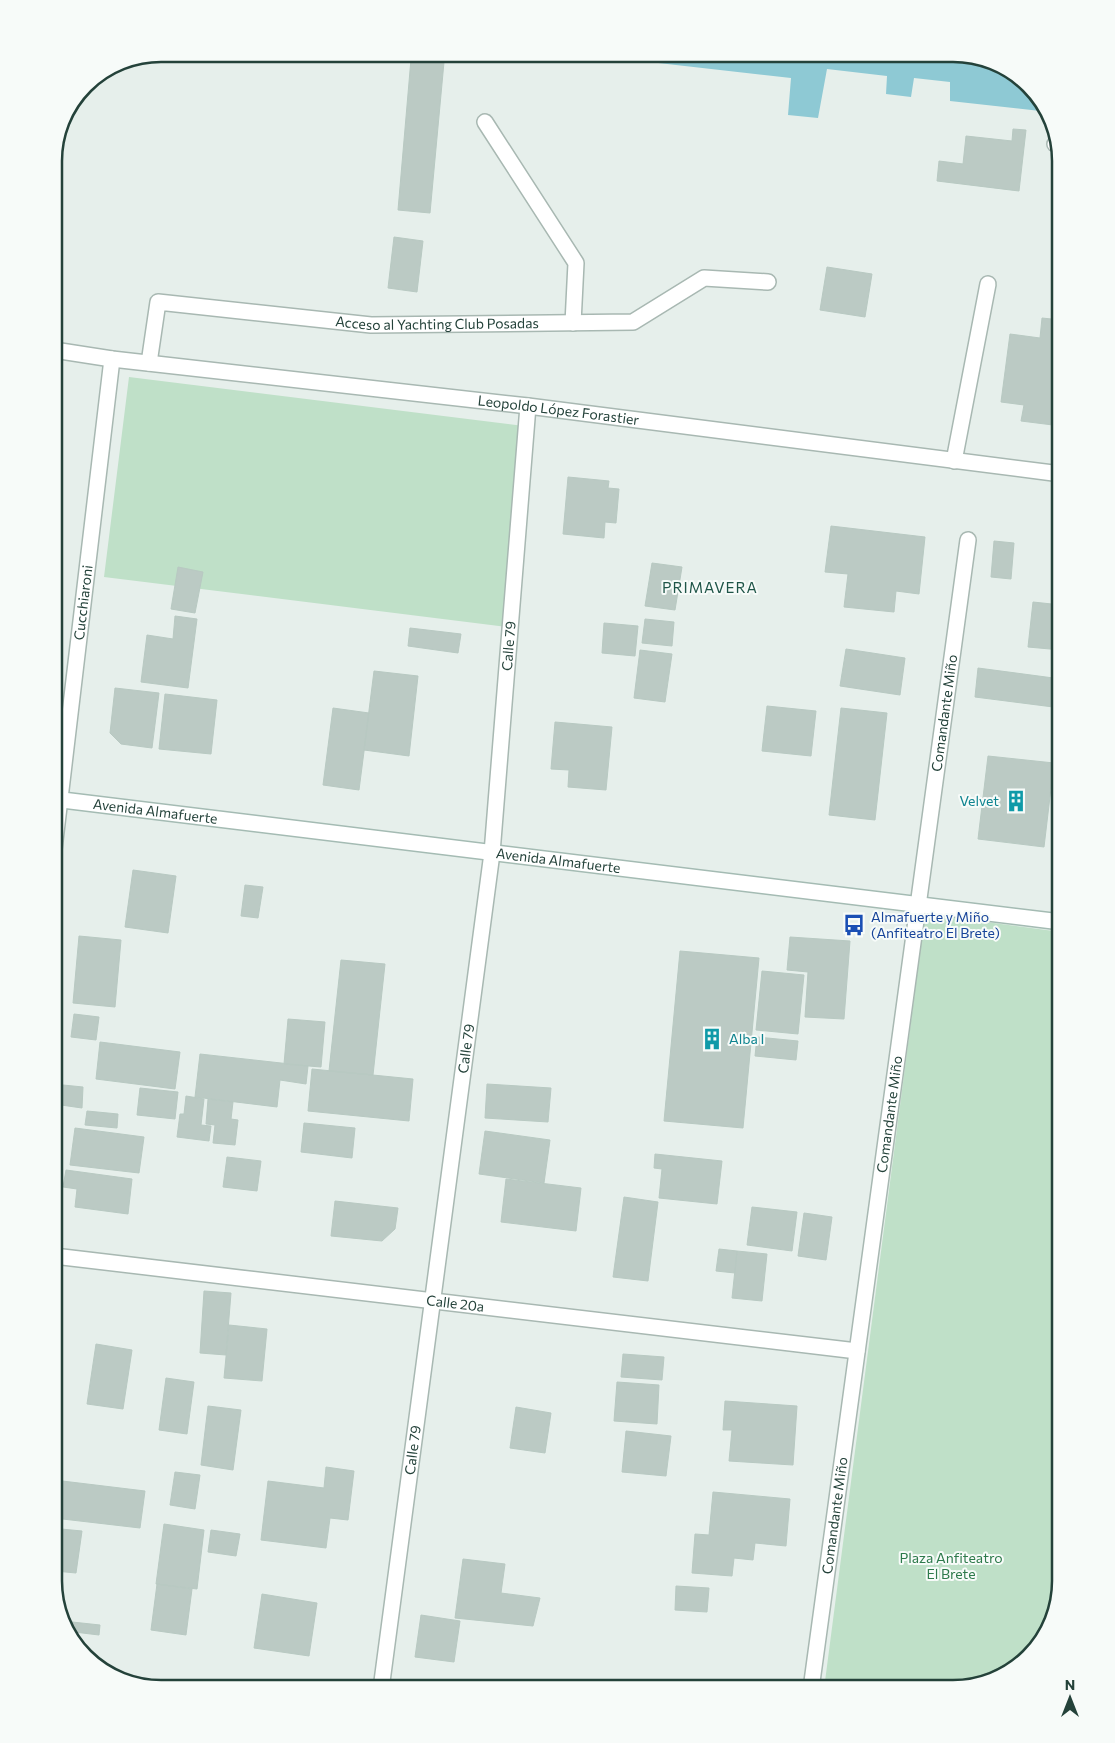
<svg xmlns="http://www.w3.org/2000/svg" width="1115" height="1743" font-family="Commissioner,sans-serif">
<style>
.green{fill:#bfe0c8}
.water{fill:#8ec9d4}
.building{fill:#bbcac4;stroke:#b8c9c2}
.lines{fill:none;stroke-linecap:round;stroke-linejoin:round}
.lane-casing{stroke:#a8b8b2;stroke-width:18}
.street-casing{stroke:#a8b8b2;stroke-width:18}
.secondary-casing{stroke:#a4bbb3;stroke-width:18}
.lane{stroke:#fff;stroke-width:15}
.street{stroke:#fff;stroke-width:15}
.secondary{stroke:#fff;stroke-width:15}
.labels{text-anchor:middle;stroke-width:4;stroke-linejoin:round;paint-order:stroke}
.street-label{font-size:14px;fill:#24423a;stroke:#f7fbf9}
.culture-label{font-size:14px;fill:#0d838f;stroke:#f7fbf9;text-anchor:end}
.transit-label{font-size:14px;fill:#164399;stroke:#f7fbf9;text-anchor:start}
.park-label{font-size:14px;fill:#2d7a4b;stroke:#f7fbf9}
.neighbourhood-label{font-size:15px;letter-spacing:1px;fill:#1f5548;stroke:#f7fbf9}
.rim{fill:none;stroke:#24423a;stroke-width:2.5}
</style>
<rect width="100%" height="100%" fill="#e6efeb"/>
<path class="green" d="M54,374L61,375L54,457Z
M129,377L532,427L507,627L104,577Z
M925,914L1061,932V1582L1043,1641L1001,1678L953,1689H824Z"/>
<path class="water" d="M579,54H961L1014,72L1049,112L950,101V82L914,78L911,97L886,94L887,76L827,69L818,118L788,115L791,78Z"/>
<path class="building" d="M411,59L444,62L430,213L398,210Z
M1013,129L1026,130L1019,191L937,181L939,161L963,164L966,136L1012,141Z
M394,237L423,241L417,292L388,288Z
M827,267L872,274L865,317L820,310Z
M1042,318L1061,320V426L1021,421L1024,405L1001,402L1010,334L1040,338Z
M568,477L609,481L608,488L619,489L616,523L605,522L604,538L563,534Z
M831,526L925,537L919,594L896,591L894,612L844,607L848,574L825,572Z
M994,541L1014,543L1011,579L991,577Z
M652,563L682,567L675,610L645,606Z
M178,567L203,572L195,613L171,609Z
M1033,602L1061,605V650L1028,647Z
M175,616L197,619L188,688L141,682L147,635L173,639Z
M645,619L674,622L672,646L642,643Z
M604,623L638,626L635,656L602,653Z
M410,628L461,634L458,653L408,646Z
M846,649L905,658L900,695L840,686Z
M640,650L672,654L665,702L634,698Z
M978,668L1061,679V708L975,697Z
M374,671L418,676L409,756L364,750Z
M115,688L159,693L152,748L121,744L110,733Z
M165,694L217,700L211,754L159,749Z
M767,706L816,711L811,756L762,751Z
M333,708L369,713L359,790L323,785Z
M841,708L887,713L875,820L829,815Z
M555,722L612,727L606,790L568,787L569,770L551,769Z
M988,756L1054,763L1044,847L978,839Z
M133,870L176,876L168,933L125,927Z
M245,885L263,887L258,918L241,916Z
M79,936L121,940L115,1007L73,1003Z
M790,937L850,941L844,1019L805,1017L808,972L787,970Z
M680,951L759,958L743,1128L664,1121Z
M341,960L385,964L373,1075L329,1071Z
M762,971L804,975L798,1034L756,1030Z
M74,1014L99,1017L96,1040L71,1037Z
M288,1019L325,1022L321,1067L284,1064Z
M757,1037L798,1041L796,1060L755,1056Z
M100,1042L180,1052L175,1089L96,1079Z
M200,1054L308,1066L306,1084L280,1080L277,1107L195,1097Z
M312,1069L413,1079L409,1121L308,1111Z
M487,1084L551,1088L548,1122L485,1118Z
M63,1085L83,1087L82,1108L61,1105Z
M140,1088L178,1092L175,1119L137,1115Z
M186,1096L204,1099L201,1125L211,1126L209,1141L177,1137L180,1114H184Z
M208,1099L233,1102L231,1119L238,1120L235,1145L213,1143L215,1125L206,1124Z
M87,1111L118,1114L117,1128L85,1125Z
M304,1123L355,1128L352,1158L301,1152Z
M75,1128L144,1137L139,1173L70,1165Z
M485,1131L550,1140L544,1183L479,1174Z
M655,1154L722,1161L717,1204L659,1198L662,1169L654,1168Z
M227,1157L261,1161L257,1191L223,1187Z
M66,1170L132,1179L128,1214L75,1207L77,1189L63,1187Z
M506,1179L581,1188L576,1231L501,1222Z
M624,1197L658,1202L648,1281L613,1277Z
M335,1201L398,1208L395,1229L382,1241L331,1236Z
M752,1207L797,1212L792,1251L747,1245Z
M804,1213L832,1217L826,1260L798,1256Z
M719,1249L737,1251L735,1273L716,1271Z
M737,1251L767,1254L762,1301L732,1298Z
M204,1291L231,1293L226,1355L200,1353Z
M229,1325L267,1329L262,1381L224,1378Z
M96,1344L132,1350L123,1409L87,1404Z
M623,1354L664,1357L662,1380L621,1377Z
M166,1378L194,1382L187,1434L159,1430Z
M617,1382L659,1385L657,1424L614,1421Z
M725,1401L797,1406L793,1465L729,1461L732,1430H723Z
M208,1406L241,1410L233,1470L201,1465Z
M516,1407L551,1413L545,1453L510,1448Z
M626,1431L671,1436L666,1476L622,1472Z
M326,1467L354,1471L348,1520L330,1518L326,1548L261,1540L268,1481L324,1488Z
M175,1472L200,1475L195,1509L170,1505Z
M54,1480L145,1491L140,1528L54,1518Z
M713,1492L790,1499L786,1546L755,1543L753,1560L734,1558L732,1576L692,1573L695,1534L709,1535Z
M164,1524L204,1530L197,1589L156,1584Z
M61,1529L82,1531L76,1573L55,1571Z
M211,1530L240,1534L236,1556L208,1552Z
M463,1559L505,1564L501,1593L540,1598L533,1626L455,1618Z
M157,1584L192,1589L186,1635L151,1630Z
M676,1586L709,1588L707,1612L675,1610Z
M262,1594L317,1603L309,1656L254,1648Z
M421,1615L460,1621L454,1662L415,1657Z
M63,1621L100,1625L99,1635L66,1631Z"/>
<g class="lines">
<g class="lane-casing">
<g id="lane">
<path d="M485,122L576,263L573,323"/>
<path d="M1055,144H1057"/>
<path id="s1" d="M149,363L158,302L371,325L633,322L704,278L768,282"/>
</g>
</g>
<g class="street-casing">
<g id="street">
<path id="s2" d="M54,350L112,359L528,406L1061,474"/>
<path d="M954,461L988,284"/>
<path id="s3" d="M54,849L112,359"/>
<path id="s4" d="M54,1256L857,1351"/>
<path id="s5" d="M381,1689L492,853L528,406"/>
<path id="s6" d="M811,1689L968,540"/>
</g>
</g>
<g class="secondary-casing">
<g id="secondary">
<path id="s7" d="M54,799L1061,922"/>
</g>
</g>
<use href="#lane" class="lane"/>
<use href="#street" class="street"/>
<use href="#secondary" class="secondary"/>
</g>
<defs>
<g id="building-bare" transform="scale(1.725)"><path d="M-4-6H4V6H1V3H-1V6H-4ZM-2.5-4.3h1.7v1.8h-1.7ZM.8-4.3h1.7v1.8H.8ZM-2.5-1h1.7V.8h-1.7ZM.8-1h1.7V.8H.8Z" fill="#0f9aa8" stroke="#f7fbf9" stroke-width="2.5" paint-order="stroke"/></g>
<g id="bus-bare" transform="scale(1.725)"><path d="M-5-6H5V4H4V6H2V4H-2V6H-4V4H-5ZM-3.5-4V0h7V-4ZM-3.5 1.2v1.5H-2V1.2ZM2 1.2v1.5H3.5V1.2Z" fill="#1a4fb4" stroke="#f7fbf9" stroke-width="2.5" paint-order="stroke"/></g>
</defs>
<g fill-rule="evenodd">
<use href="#building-bare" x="1016" y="801"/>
<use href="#bus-bare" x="854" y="925"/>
<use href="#building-bare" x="712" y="1039"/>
</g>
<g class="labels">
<g class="street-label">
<text dy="5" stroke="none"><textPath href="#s1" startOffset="342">Acceso al Yachting Club Posadas</textPath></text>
<text dy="5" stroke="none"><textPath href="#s2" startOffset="508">Leopoldo López Forastier</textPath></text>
<text dy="5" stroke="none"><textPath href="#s3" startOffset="248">Cucchiaroni</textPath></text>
<text dy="5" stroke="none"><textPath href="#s5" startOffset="1051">Calle 79</textPath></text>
<text dy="5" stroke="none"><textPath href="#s6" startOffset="985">Comandante Miño</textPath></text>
<text dy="5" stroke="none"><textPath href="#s7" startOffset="102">Avenida Almafuerte</textPath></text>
<text dy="5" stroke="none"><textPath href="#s7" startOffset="508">Avenida Almafuerte</textPath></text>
<text dy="5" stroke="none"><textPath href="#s5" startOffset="646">Calle 79</textPath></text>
<text dy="5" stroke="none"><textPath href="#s6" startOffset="580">Comandante Miño</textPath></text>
<text dy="5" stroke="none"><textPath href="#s4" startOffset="404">Calle 20a</textPath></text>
<text dy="5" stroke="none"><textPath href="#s5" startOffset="241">Calle 79</textPath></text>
<text dy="5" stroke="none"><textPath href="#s6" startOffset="175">Comandante Miño</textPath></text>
</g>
<g class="culture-label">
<text x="999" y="806">Velvet</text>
<text x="729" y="1044" text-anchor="start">Alba I</text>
</g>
<g class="transit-label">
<text x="871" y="922">Almafuerte y Miño<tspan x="871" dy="16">(Anfiteatro El Brete)</tspan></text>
</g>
<g class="park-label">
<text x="951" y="1563">Plaza Anfiteatro<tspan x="951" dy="16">El Brete</tspan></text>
</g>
<g class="neighbourhood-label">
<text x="710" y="593">PRIMAVERA</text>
</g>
</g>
<path d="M0 0H1115V1743H0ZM161 62H953A99 99 0 0 1 1052 161V1581A99 99 0 0 1 953 1680H161A99 99 0 0 1 62 1581V161A99 99 0 0 1 161 62Z" fill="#f7fbf9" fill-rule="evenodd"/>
<path class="rim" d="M161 62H953A99 99 0 0 1 1052 161V1581A99 99 0 0 1 953 1680H161A99 99 0 0 1 62 1581V161A99 99 0 0 1 161 62Z"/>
<g transform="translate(1070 1698)" stroke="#f7fbf9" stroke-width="4" paint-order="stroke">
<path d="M0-4L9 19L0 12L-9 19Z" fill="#24423a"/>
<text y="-8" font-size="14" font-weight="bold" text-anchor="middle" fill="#24423a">N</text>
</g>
</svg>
